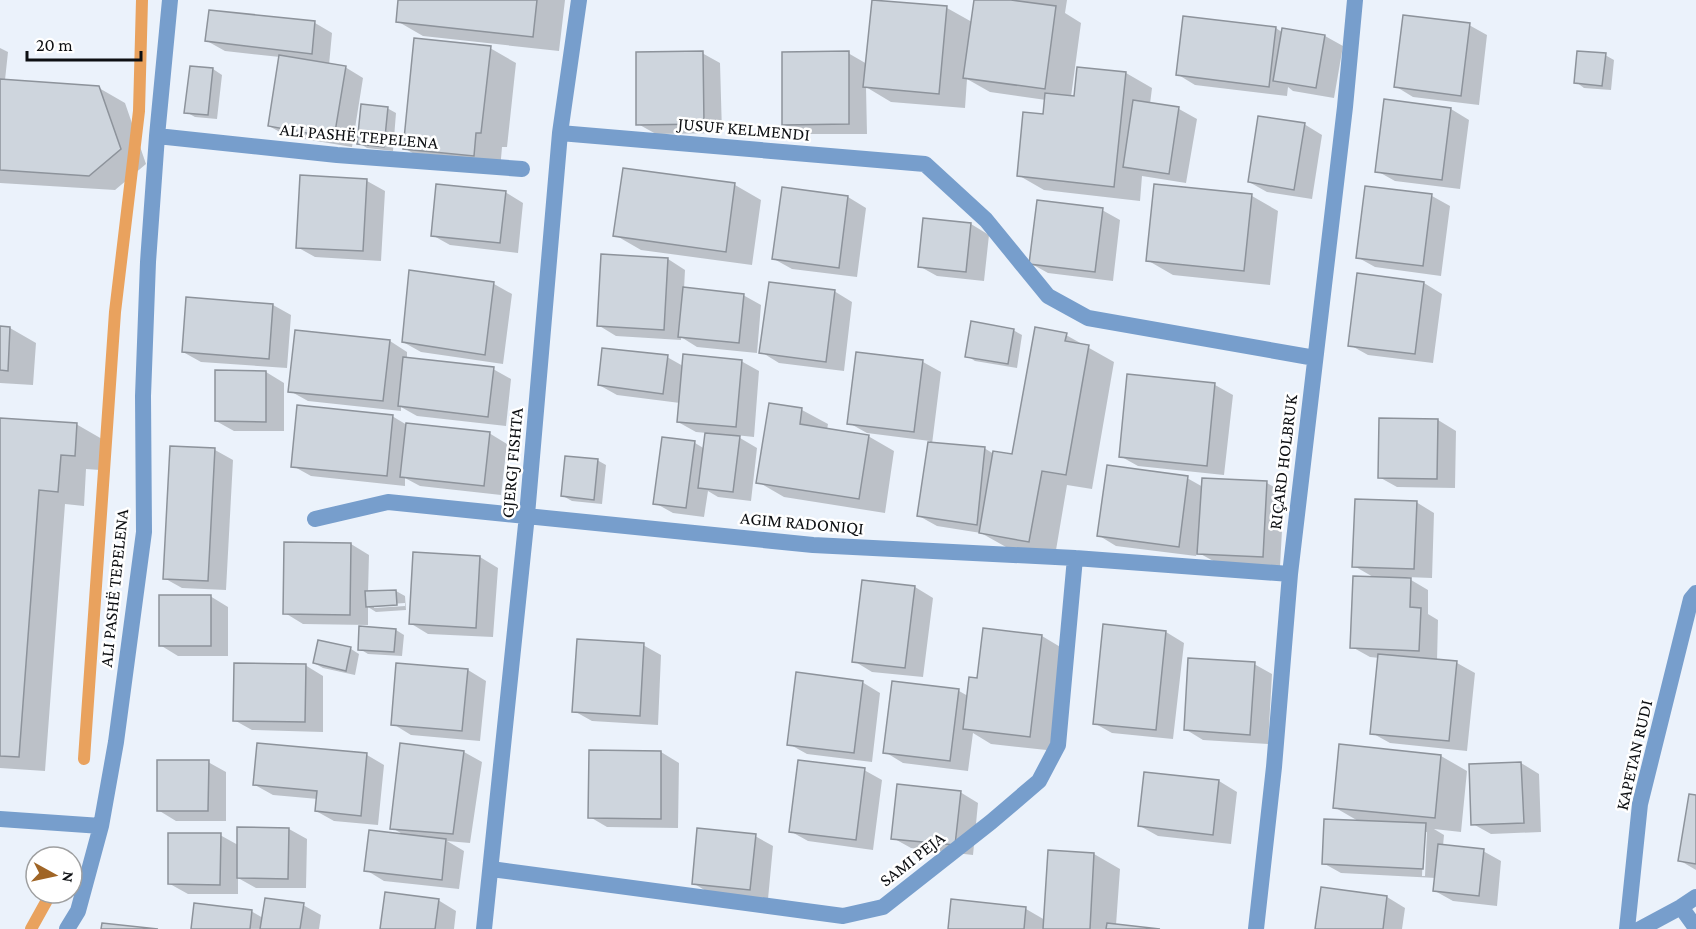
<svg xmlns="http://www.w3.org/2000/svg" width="1696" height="929" font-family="'Crimson Pro',serif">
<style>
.shadow{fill:#0003;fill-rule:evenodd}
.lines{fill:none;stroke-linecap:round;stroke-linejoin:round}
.stream{stroke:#e9a25e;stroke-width:12}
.building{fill:#ced5dd;stroke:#8d939b;stroke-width:1.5}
.minor{stroke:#779ecc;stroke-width:16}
.labels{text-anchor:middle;stroke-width:5;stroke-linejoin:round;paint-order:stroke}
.street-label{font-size:18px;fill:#0d0f12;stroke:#fff}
</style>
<rect width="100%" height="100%" fill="#ebf2fb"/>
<path class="shadow" d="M400,0H565L559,51L423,36L397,21Z
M975,0H1067L1065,13L1081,23L1071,97H1075L1126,73L1152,88L1150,104L1179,109L1197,119L1186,183L1142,176L1140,201L1044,190L1018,175L1045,116L1046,100L990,92L967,79L965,108L891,102L866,87L867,134H802L784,124L848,53L867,64L873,1L947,8L972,22Z
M315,23L332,33L329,65L345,67L363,78L352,147L287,136L269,126L280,57L225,51L207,41Z
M1469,25L1487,35L1479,105L1413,97L1395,86Z
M1276,28L1283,33L1325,36L1343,46L1334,98L1293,91L1288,87L1287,96L1195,85L1177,74Z
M0,48L8,52L5,80L99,88L125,103L146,164L115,190L0,183Z
M490,48L516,63L507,147H502L500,170L430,163L404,148Z
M702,53L720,63L722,133L656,134L638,124Z
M1605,55L1614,60L1611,90L1584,88L1576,82Z
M191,67L213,69L222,75L217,119L195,117L186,112Z
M1386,101L1451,109L1469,120L1460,189L1395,181L1377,171Z
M387,108L396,113L393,151L367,148L359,143Z
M1304,124L1322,135L1312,199L1267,192L1249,182Z
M302,177L367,181L385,191L381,261L315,257L297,247Z
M735,185L761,200L752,265L641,250L615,235Z
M1155,186L1252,196L1278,211L1270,285L1173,275L1147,260Z
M505,192L523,203L518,253L450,245L432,235Z
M1432,196L1450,206L1441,276L1375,267L1357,257Z
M848,197L866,208L857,277L792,269L774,259Z
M1102,210L1120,220L1113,281L1048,273L1030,263Z
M971,224L989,235L984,281L937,276L919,266Z
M668,259L685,270L684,289L743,295L761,305L757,353L697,347L681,337V340L616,336L598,325Z
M410,272L494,284L512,294L503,364L421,352L403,342Z
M1359,275L1424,283L1442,294L1433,363L1368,355L1350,345Z
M834,291L852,302L844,371L779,363L761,352Z
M187,299L273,305L291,315L287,368L201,362L183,352Z
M0,328H10L36,343L33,385L0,383Z
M1013,330L1022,335L1017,368L975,361L967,356Z
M1066,335L1114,362L1092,489L1067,485L1055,556L1006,547L981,533L937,526L919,516L930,441L867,433L849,423L923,362L941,372L932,444L984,448L994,454L1013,456Z
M390,341L407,352V359L493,369L511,379L506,426L417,416L401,407V411L308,401L290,391Z
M667,357L683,366L741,361L759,371L754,437L735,435L757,448L751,501L718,497L708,491L704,517L673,513L655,503L695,443L705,449L707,433L696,432L678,422L680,403L617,395L599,385Z
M216,372H266L284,383V431H234L216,421Z
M1215,385L1233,395L1224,475L1138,466L1120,456Z
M770,405L802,410L828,424L827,430L868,436L894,451L885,513L784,497L758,482Z
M392,416L407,425L489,433L507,444L501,495L420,486L405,478V486L311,476L293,466Z
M0,420L76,424L102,439L100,470L86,469L84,506L65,504L45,771L0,768Z
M1438,420L1456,431L1455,488L1397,487L1379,477Z
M171,448L215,450L233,460L226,590L182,588L164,578Z
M597,460L606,465L602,504L572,501L563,496Z
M1187,478L1203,487L1267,483L1284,493L1280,567L1217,563L1197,552L1196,556L1116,546L1098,535Z
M1416,502L1434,513L1432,578L1406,577L1428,590V614L1438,620L1437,661L1457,663L1475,673L1467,751L1390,743L1372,733L1380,658L1370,657L1352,647L1375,578L1354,566Z
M351,544L369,555L368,593L396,591L405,596L406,610L376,612L368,607V625L303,624L285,613ZM405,603V606L374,608V605Z
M480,557L498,568L493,637L428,634L410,623Z
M915,587L933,598L923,677L872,672L854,661Z
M210,596L228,607V656H178L160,645Z
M396,630L404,635L402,656L368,654L360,649Z
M1166,632L1184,643L1173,739L1112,733L1094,723Z
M1042,636L1067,651L1056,751L991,744L973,733L968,771L903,763L885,752L959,691L968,696L978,679Z
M319,641L351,649L359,654L355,675L323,668L314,663Z
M643,645L661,655L658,725L592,721L574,711Z
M1254,664L1272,674L1268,744L1203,740L1185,729Z
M305,665L323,676V732L252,730L234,720Z
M468,670L486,681L480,741L411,735L393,724Z
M862,682L880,693L872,762L807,754L789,744Z
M1340,746L1441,756L1467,771L1461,832L1434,829L1444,835L1443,846L1483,851L1501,861L1497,906L1453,901L1435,891L1436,878L1341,873L1323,863L1360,822L1334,807ZM1424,832H1427L1425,876H1422Z
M464,752L482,762L470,843L447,841L464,851L459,889L384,881L366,870L406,836L392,828Z
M661,752L679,763L678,828L607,827L590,817Z
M367,755L384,765L378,825L334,821L316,811L318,799L273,795L255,785Z
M208,762L226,772V821H176L158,810Z
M1521,763L1539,774L1541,832L1491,834L1473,824Z
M864,770L882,780L873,850L808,841L790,831Z
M1219,781L1237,792L1231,844L1158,836L1140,826Z
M960,792L978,803L973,855L911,848L893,838Z
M1696,797V870L1679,860Z
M289,829L307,839L306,888H256L238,878V894H188L170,884L220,835L238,845Z
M755,836L773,846L768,899L711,894L693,883Z
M1094,854L1120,869L1116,925L1147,929H949L1026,909L1045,920Z
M1387,897L1405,908L1402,929H1317Z
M438,900L456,911L454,929H382Z
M303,905L321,915L319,929H193L251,911L263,918Z"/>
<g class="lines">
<path class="stream" d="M84,759L115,312L139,111L142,0
M31,929L51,893"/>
</g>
<path class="building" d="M398,0H537L533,37L396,22Z
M872,0L947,6L939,94L863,87Z
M974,0H1011L1056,6L1045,89L963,78Z
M209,10L315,21L312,54L205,41Z
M1403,15L1470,23L1461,96L1394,87Z
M1183,16L1276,27L1269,87L1176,75Z
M1282,28L1325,35L1316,88L1273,81Z
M414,38L491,46L481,133H476L474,156L403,149Z
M703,51L704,124L636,125V52Z
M849,51V124L782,125V52Z
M1577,51L1606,53L1602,86L1574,83Z
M279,55L346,66L334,138L268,126Z
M190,66L213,68L208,115L184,113Z
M1077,67L1126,72L1114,187L1017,176L1023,112L1043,114L1045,93L1074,96Z
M0,79L99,86L121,149L89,176L0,170Z
M1384,99L1451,108L1442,180L1375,172Z
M1133,100L1179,107L1169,174L1123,167Z
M361,104L388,107L384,147L357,144Z
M1258,116L1305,123L1294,190L1248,182Z
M623,168L735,183L726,252L613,236Z
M300,175L367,179L363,251L296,248Z
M436,184L506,191L500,243L431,236Z
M1154,184L1252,194L1244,271L1146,261Z
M1365,186L1432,194L1423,266L1356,258Z
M782,187L848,196L839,268L772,259Z
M1037,200L1103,208L1095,272L1029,264Z
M923,218L971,223L966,272L918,267Z
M601,254L668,258L664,330L597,326Z
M409,270L494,282L485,355L402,342Z
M1357,273L1424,282L1415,354L1348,346Z
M769,282L835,290L826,362L759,353Z
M683,287L744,294L739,343L678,337Z
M186,297L273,304L269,359L182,352Z
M971,321L1014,329L1008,364L965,357Z
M0,326L10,327L8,371L0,370Z
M1035,327L1067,333L1065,341L1089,345L1066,475L1042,471L1029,542L979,533L993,451L1012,454Z
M295,330L390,340L383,401L288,392Z
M602,348L668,355L663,394L598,385Z
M856,352L923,360L914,432L847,424Z
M683,354L742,360L736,427L677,422Z
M403,357L494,367L488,417L398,406Z
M215,370L266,371V422L215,421Z
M1127,374L1215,383L1207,466L1119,457Z
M769,403L802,408L800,424L869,435L859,499L756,483Z
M297,405L393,415L387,476L291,467Z
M0,418L77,423L75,456L61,455L58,492L39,490L19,757L0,756Z
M1379,418L1438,419L1437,479L1378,478Z
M406,423L490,432L484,486L400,477Z
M705,433L740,436L733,492L698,488Z
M662,437L695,441L686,508L653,504Z
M928,442L985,447L977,525L917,516Z
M170,446L215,448L208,581L163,579Z
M565,456L598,459L594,500L561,496Z
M1107,465L1188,476L1179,547L1097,536Z
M1202,478L1267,481L1263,557L1197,554Z
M1355,499L1417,501L1414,569L1352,567Z
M284,542L351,543L350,615L283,614Z
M413,552L480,556L476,628L409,624Z
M1353,576L1411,578L1410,607L1421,608L1419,651L1350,648Z
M862,580L915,586L905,668L852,662Z
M396,590L397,605L366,607L365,591Z
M159,595H211V646H159Z
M1103,624L1166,631L1156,730L1093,724Z
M359,626L396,629L394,652L358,650Z
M983,628L1042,635L1030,737L963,729L969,677L977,678Z
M577,639L644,643L640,716L572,712Z
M318,640L351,647L346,671L313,663Z
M1378,654L1457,661L1449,741L1370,734Z
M1188,658L1255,662L1250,735L1184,730Z
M234,663L306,664L305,722L233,721Z
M396,663L468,669L462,731L391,725Z
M796,672L863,681L854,753L787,745Z
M892,681L959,689L950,761L883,753Z
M257,743L367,753L361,816L315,811L317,791L253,785Z
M400,743L464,751L453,834L390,829Z
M1339,744L1441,755L1435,818L1333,808Z
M589,750L661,751V819L588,818Z
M157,760H209L208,811H157Z
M798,760L865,768L856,840L789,832Z
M1521,762L1524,823L1471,825L1469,764Z
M1144,772L1219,780L1213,835L1138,826Z
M897,784L961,791L955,845L891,839Z
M1689,794L1696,795V864L1678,861Z
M1324,819L1426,823L1423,869L1322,864Z
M237,827L289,828L288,879L237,878Z
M697,828L756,834L750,890L692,884Z
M369,830L446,839L442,880L364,871Z
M168,833H221L220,885L168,884Z
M1438,844L1484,849L1479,896L1433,891Z
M1048,850L1094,853L1090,929H1043Z
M1321,887L1387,896L1383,929H1315Z
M385,892L439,899L435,929H380Z
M265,898L304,903L300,929H260Z
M951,899L1026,907L1024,929H948Z
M194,903L252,910L250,929H191Z
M102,923L158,929H101Z
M1107,923L1160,929H1106Z"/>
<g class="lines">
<path class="minor" d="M560,133L925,164L986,220L1048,296L1088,318L1315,358
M157,136L337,155L522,169
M315,519L388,502L813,545L1075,558L1290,574
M0,819L101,826
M491,869L843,916L883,907L991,822L1039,781L1058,745L1075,558
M1681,907L1696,928
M67,929L78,911L101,826L116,742L144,532L143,396L148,262L157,136L170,0
M484,929L527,515L560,133L579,0
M1256,929L1274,767L1290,574L1345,107L1355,0
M1627,929L1640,804L1691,599L1696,593
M1640,929L1681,907L1696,897"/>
</g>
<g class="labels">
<g class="street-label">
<text transform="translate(744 129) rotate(5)" y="6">JUSUF KELMENDI</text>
<text transform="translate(359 136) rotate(5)" y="6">ALI PASHË TEPELENA</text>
<text transform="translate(1283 462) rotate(-83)" y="6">RIÇARD HOLBRUK</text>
<text transform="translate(512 463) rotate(-85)" y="6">GJERGJ FISHTA</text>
<text transform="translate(802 523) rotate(5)" y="6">AGIM RADONIQI</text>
<text transform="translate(114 588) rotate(-84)" y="6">ALI PASHË TEPELENA</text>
<text transform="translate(1634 755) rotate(-77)" y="6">KAPETAN RUDI</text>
<text transform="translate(912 859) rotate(-38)" y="6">SAMI PEJA</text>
</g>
</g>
<g transform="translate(54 875) rotate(98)"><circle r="28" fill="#ffffff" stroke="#9e9fa0" stroke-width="1.5"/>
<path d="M0-4.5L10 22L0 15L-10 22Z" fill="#a06526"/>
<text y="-9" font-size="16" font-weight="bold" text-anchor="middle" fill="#0d0f12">N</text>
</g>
<path d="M27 51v9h114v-9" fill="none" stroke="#0d0f12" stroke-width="3"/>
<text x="36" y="51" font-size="18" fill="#0d0f12" stroke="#ffffff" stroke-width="4.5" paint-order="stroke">20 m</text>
</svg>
